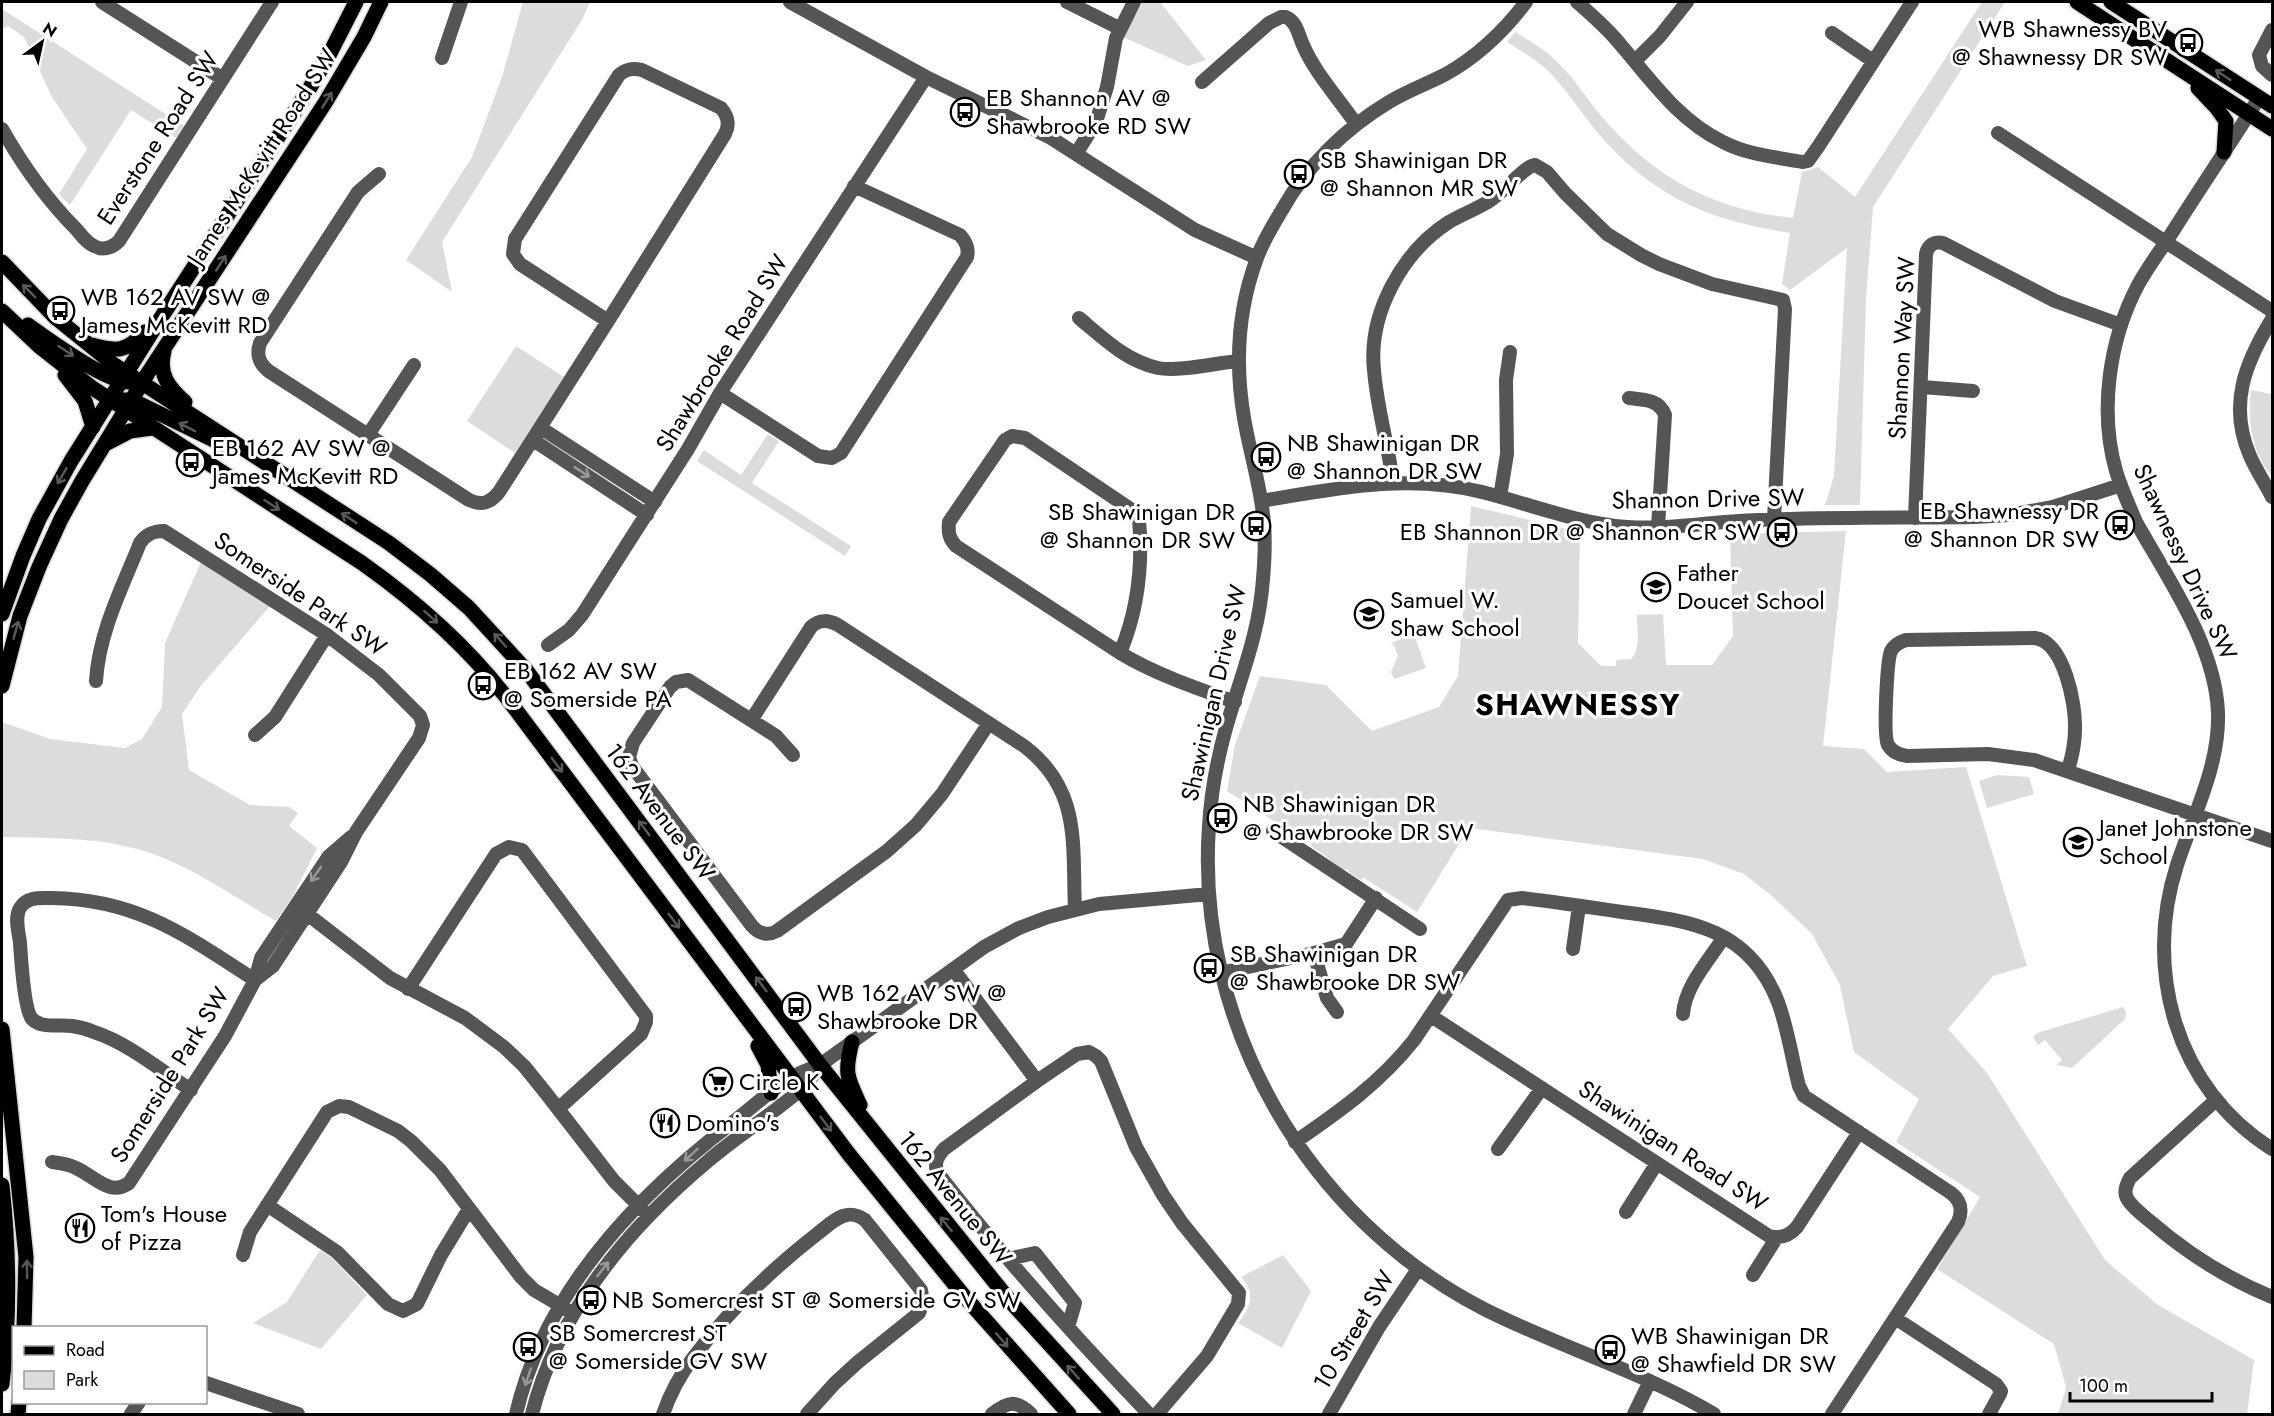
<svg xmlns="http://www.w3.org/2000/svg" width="2274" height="1416" font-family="Jost,sans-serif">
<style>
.green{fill:#dcdcdc}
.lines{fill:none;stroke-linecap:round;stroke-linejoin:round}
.major-casing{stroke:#dbdbdb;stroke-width:18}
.minor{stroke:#555;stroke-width:14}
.major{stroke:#000;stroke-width:15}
.oneway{stroke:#595959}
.oneway2{stroke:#999}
.labels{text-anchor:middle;stroke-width:6;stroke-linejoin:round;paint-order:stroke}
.poi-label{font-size:24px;fill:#000;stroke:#fff;text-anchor:start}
.street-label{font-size:24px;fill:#000;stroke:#fff}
.district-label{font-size:30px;font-weight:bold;letter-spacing:1.5px;fill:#000;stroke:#fff}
</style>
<rect width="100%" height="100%" fill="#fff"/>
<path class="green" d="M523,2H590L583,18L442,242L452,292L406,260L472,157L502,77Z
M1143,2H1160L1206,60L1188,66L1123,37Z
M1982,2H2005L1873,207L1866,299L1860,505H1825L1834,476L1847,248L1790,290L1782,284L1790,233C1707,220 1653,197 1597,132C1580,111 1565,87 1545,68C1533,58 1520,50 1507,42L1515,32C1528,40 1541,47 1553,58C1575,77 1589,104 1609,125C1661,182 1717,210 1793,218L1802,172L1818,167L1855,197Z
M2,9L184,126L176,138L131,110L70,205L59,194L87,149L52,97L24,37L8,26L2,29Z
M516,346L564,377L515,453L467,421Z
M2251,390L2272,394V476C2252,454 2247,419 2251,390Z
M768,434L779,441L752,483L851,546L845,556L697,461L704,450L741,475Z
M1471,506L1580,532L1578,643L1601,666H1616V660L1631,659C1641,649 1637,628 1637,615L1663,614L1666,665H1712L1733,636L1730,534L1846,531L1823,746L1864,749L1887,772L1966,767L2027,966L1993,976L1948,1029L1987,1073L2105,1260L2158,1305L2254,1360L2247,1414H2058L2066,1387L2054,1344L1937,1269L1980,1197L1896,1142L1919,1099L1854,1052L1840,985L1812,934L1772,896L1744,874L1703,859L1469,828L1417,912L1364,878L1361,880L1351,874L1347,869L1343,870C1337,866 1332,862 1327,857C1321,852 1315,851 1310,844L1227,791L1235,745L1260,676L1326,685L1372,731L1439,707L1458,676Z
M201,562L270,606L200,687L182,714L189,770L250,805L289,807L298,813L289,826L317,848L293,896L276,921C229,894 182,859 129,847C87,837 44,838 2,837V722L50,739L125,748L142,739L162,707L165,643Z
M1414,634L1426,668L1394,679L1391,672L1398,656L1394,645L1391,643Z
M1997,775L2029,777L2034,794L1987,808L1979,781Z
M2123,1007L2126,1012L2125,1019L2072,1068L2056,1065L2062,1060L2045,1040L2038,1045L2033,1037L2037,1033Z
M320,1250L332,1258L367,1295L321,1349L253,1323L287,1302Z
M1283,1255L1311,1291L1282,1348L1238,1323C1251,1307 1256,1293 1241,1277Z"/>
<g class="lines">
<g class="major-casing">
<path id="major" d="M2077,2L2272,129
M2111,2L2272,106
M2198,88L2216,107L2226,121L2224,152
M2,262L56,318L113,364L389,543L431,575L469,608L526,670L820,1065L1010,1301L1113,1414
M2,311L39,346L91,387L362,563C417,602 466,645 507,698L848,1153L964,1296L1069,1414
M28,325C49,340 104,381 129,382
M92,345C117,352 126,352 145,332
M164,351C158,374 168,387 185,402
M65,375L85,401L93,427
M122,400H130L142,405L226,446
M107,443L130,431L152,428
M2,614L23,556L39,519L71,461L164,313L308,91L327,59L356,2
M2,686L20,616L39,567L61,519L82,481L148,373L325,103L364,37L381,2
M2,1029L26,1257L24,1328
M852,1042C844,1073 847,1077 860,1105
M758,1046L768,1065L771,1093
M2,1185C9,1250 10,1319 2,1384
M18,1414L19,1402"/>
</g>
<path class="minor" d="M102,2L223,79
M790,2L926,77L1051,138L1195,230L1257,258
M1067,2L1119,28
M1526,2C1504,31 1478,56 1446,74C1427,84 1407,91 1389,102C1346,128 1307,165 1282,210C1273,225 1263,241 1257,258C1238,309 1235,365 1244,418C1249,448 1258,477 1262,507C1266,530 1265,556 1263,579C1259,635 1241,675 1226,728C1217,760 1211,793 1209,826C1195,1024 1307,1218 1484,1309C1559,1347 1641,1371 1714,1414
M1577,2C1592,15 1607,28 1620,44C1651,80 1678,120 1723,142C1748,155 1776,157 1803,162L1808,161L1818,147L1912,2
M2272,30L2259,55L2262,66L2272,75
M1832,33L1873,61
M442,58L461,2
M1635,61L1660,36L1687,2
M1202,82L1269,23L1281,17H1286C1297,22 1298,34 1303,45C1315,73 1339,99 1356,124
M2259,98C2232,141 2203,184 2175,228C2163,247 2149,265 2138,285C2109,340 2099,411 2116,471C2121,488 2129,505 2136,522C2168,579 2215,645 2218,712C2220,765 2193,816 2177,865C2143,970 2176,1089 2272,1149
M2,129C23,166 47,200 77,230C82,236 87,243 94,246C103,251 112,248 119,241L272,2
M1998,133L2272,311
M1076,154L1096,122L1107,87L1116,38L1134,2
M379,174L358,192L260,343C256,355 259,364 270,372L469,500C482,506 490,503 499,492L608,321L520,264L513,254L515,239L619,75C626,69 632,68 642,70L721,108C728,116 730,124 725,134L608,321
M1079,318C1103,338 1126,361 1158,368C1178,372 1216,363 1238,361
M2272,319C2245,363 2228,405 2250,456C2256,470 2265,483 2272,497
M1922,387L1973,391
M720,393L818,456L832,458L841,453L967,257C969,248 966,242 960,235L854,186
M1629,398C1644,400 1659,399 1665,415L1658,527
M541,428L655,502
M368,435L414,365
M533,440L647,515
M1393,482C1388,444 1377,408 1374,370C1368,314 1402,252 1449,222C1461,215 1474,210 1486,203C1501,196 1524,166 1535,165L1547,172L1565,193L1607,234L1641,255L1659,264L1712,284L1783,300L1785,309L1774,519
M1500,497L1507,454L1506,380L1510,352
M1261,501C1334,489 1408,473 1482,492C1530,504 1576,523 1627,527C1671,530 1714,521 1758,520C1830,517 1903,518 1975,517L2009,515L2053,507L2121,485
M1915,518L1926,254C1928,245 1934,241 1943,243L2055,301L2121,325
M548,645L569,630L582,615L688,449L720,393L926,77
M1120,653C1138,610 1143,565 1139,519L1135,512L1025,438L1012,436L1005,440L949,522C948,532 949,539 956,546L1120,653C1155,674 1196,688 1235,702
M96,681C99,632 122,588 140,543C146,534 153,531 164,531L327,635L379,675L420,716L423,725L419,738L356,832L341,862L273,966L255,980
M752,719L811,627C820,619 828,620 838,625L1024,746C1082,790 1072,845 1075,909
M255,735L275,717L327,635
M793,755L776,736L688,680L676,682L670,687L633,743L629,757L632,766L752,926C759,934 768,936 777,931L887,851L916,825L942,794L989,723
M2068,770C2072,757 2075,744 2075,729C2076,704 2064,642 2035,638L1906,640C1900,642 1894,645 1891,651C1887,660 1883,736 1888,745C1892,752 1899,755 1907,756L1988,754L2034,760L2272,841
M1273,831L1420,929
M302,910L390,978L465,1018L504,1047L524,1066L545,1092L614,1181L649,1216
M1573,949L1579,906
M1314,953L1346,944L1376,898
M953,969L1037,1081
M1220,973L1314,953L1327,998L1337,1012
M408,989L496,854L509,847L522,850L646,1016V1022L641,1034L558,1109
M1683,1014C1685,986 1709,960 1724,937
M1431,1016L1769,1236C1781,1239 1789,1236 1797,1227L1859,1132
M191,1090C160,1070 128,1043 94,1032C87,1029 79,1027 72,1026C59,1024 42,1029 32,1019C24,1010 21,958 20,943C19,933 14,918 20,908C27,896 41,898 52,898C137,899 187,936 255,980
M2216,1100L2130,1178C2126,1185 2123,1193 2128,1200C2133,1208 2144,1216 2151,1222C2188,1254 2228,1279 2272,1297
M1295,1142C1340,1111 1380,1083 1414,1040L1508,900L1522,898C1555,902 1589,907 1622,912C1691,921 1749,928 1778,1002C1788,1029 1792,1059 1799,1086L1804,1096L1951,1193C1961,1201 1963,1210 1958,1222L1832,1414
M1498,1149L1542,1088
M52,1162C61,1163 69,1164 76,1168C94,1176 110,1197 129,1183L225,1036L255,980L261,958L329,856L351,837
M267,1205L337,1252L388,1304L403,1311L417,1304L441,1255L469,1209
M1626,1212L1657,1163
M243,1255L250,1232L327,1112L339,1106L349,1107L398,1131L411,1141L440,1170L521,1277L534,1290L573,1313
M1008,1259L1035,1253L1075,1303L1068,1327
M1753,1275L1777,1237
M1895,1318L1996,1384L2001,1391L2000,1394L1989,1414
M206,1383L298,1414
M131,1414L139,1402
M516,1414C544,1292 636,1196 733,1122C752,1108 770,1090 791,1078C800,1072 811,1069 820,1065L984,947L1019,928L1048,917L1099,904L1209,894
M532,1414C558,1311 628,1228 708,1161C737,1136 770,1116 799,1091C807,1085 813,1075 819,1067
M663,1414C670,1394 680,1375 693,1358C728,1311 771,1270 817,1234C825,1228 834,1219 843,1216C852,1213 858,1215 865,1220L921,1290L923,1303L919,1313L858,1362L835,1383L807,1414
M992,1414C1007,1402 1016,1399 1031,1414
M1149,1414C1075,1337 1003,1257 937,1172C934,1162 938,1156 944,1149L1037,1081L1077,1054L1089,1052L1096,1056L1101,1061L1136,1147L1163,1195L1182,1223L1239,1293L1238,1304L1207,1356L1157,1414
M1329,1414L1379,1327L1418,1269
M1634,1414L1650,1381"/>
<use href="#major" class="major"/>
</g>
<defs><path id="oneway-shaft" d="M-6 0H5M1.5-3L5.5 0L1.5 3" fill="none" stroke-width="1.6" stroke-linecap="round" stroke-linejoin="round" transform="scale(1.5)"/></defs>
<g class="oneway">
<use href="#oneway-shaft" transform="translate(2223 75) rotate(-147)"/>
<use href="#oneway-shaft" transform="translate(327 100) rotate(-58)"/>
<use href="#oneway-shaft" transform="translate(221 263) rotate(-57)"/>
<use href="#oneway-shaft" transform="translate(29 291) rotate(-135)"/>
<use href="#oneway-shaft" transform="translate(66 351) rotate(33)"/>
<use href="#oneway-shaft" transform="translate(187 427) rotate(-153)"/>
<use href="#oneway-shaft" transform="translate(62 476) rotate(120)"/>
<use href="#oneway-shaft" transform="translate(272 505) rotate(33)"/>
<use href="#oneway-shaft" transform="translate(349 518) rotate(-147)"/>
<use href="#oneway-shaft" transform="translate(431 617) rotate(42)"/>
<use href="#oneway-shaft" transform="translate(16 630) rotate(-74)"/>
<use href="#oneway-shaft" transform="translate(500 640) rotate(-132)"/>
<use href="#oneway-shaft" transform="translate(557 765) rotate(53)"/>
<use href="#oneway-shaft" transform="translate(644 828) rotate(-127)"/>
<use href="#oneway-shaft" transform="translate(674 921) rotate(53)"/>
<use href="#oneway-shaft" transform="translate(761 984) rotate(-127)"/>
<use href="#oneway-shaft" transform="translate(826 1124) rotate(53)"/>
<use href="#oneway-shaft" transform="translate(946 1224) rotate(-129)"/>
<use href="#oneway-shaft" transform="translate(27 1269) rotate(-91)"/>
<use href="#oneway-shaft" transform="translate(1002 1340) rotate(49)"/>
<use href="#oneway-shaft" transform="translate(1073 1372) rotate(-132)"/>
</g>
<g class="oneway2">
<use href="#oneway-shaft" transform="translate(582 472) rotate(33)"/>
<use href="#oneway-shaft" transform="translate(316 874) rotate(125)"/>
<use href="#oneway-shaft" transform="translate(691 1155) rotate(138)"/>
<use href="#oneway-shaft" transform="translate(603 1269) rotate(-52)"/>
<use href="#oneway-shaft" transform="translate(528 1377) rotate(109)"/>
</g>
<defs>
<g id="bus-ring" transform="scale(1.5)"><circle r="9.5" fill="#fff" stroke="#000" stroke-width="1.5"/><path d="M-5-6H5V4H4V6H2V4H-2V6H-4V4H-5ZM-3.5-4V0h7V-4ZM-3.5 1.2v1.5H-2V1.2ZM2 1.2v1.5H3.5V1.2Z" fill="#000"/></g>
<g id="school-ring" transform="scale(1.5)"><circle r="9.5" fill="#fff" stroke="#000" stroke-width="1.5"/><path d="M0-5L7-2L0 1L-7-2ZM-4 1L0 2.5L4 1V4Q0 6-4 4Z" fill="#000"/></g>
<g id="supermarket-ring" transform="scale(1.5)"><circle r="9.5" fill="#fff" stroke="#000" stroke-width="1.5"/><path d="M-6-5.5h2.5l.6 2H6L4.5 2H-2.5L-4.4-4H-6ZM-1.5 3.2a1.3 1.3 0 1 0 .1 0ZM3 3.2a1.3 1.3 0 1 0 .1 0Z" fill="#000"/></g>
<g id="restaurant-ring" transform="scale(1.5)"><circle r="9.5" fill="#fff" stroke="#000" stroke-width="1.5"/><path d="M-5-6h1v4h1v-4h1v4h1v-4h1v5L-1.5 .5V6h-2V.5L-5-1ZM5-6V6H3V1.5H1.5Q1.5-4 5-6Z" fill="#000"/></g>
</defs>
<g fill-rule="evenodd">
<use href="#bus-ring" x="2188" y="43"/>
<use href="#bus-ring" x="965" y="112"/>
<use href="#bus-ring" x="1299" y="174"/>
<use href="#bus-ring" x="60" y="311"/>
<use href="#bus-ring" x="1266" y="457"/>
<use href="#bus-ring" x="191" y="462"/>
<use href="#bus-ring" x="2120" y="525"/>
<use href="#bus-ring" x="1256" y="526"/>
<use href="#bus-ring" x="1782" y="532"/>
<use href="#school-ring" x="1656" y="587"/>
<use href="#school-ring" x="1369" y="614"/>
<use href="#bus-ring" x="483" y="685"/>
<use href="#bus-ring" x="1222" y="818"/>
<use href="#school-ring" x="2078" y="842"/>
<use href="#bus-ring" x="1209" y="968"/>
<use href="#bus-ring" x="796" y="1007"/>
<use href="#supermarket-ring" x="718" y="1082"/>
<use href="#restaurant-ring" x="665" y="1123"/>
<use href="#restaurant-ring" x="80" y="1228"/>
<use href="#bus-ring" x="591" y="1300"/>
<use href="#bus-ring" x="528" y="1347"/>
<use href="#bus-ring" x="1610" y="1350"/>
</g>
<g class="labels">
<g class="poi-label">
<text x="2167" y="37" text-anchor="end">WB Shawnessy BV<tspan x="2167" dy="28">@ Shawnessy DR SW</tspan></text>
<text x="986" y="106">EB Shannon AV @<tspan x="986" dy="28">Shawbrooke RD SW</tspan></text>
<text x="1320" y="168">SB Shawinigan DR<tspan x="1320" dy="28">@ Shannon MR SW</tspan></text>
<text x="81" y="305">WB 162 AV SW @<tspan x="81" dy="28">James McKevitt RD</tspan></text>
<text x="1287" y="451">NB Shawinigan DR<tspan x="1287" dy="28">@ Shannon DR SW</tspan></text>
<text x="212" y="456">EB 162 AV SW @<tspan x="212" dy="28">James McKevitt RD</tspan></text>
<text x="2099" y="519" text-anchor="end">EB Shawnessy DR<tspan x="2099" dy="28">@ Shannon DR SW</tspan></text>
<text x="1235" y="520" text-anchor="end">SB Shawinigan DR<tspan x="1235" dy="28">@ Shannon DR SW</tspan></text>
<text x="1761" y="540" text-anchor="end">EB Shannon DR @ Shannon CR SW</text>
<text x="1677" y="581">Father<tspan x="1677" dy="28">Doucet School</tspan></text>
<text x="1390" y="608">Samuel W.<tspan x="1390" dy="28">Shaw School</tspan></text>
<text x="504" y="679">EB 162 AV SW<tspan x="504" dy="28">@ Somerside PA</tspan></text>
<text x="1243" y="812">NB Shawinigan DR<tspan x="1243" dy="28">@ Shawbrooke DR SW</tspan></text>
<text x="2099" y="836">Janet Johnstone<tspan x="2099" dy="28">School</tspan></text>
<text x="1230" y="962">SB Shawinigan DR<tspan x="1230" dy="28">@ Shawbrooke DR SW</tspan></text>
<text x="817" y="1001">WB 162 AV SW @<tspan x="817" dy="28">Shawbrooke DR</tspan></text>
<text x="739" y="1090">Circle K</text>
<text x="686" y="1131">Domino's</text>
<text x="101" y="1222">Tom's House<tspan x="101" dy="28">of Pizza</tspan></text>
<text x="612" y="1308">NB Somercrest ST @ Somerside GV SW</text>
<text x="549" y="1341">SB Somercrest ST<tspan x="549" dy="28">@ Somerside GV SW</tspan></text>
<text x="1631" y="1344">WB Shawinigan DR<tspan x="1631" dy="28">@ Shawfield DR SW</tspan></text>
</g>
<g class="street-label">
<text transform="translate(158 138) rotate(-57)" y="8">Everstone Road SW</text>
<text transform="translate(262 157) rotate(-57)" y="8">James McKevitt Road SW</text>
<text transform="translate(1902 348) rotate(-87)" y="8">Shannon Way SW</text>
<text transform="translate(722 353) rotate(-58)" y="8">Shawbrooke Road SW</text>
<text transform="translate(1708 499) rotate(-1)" y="8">Shannon Drive SW</text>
<text transform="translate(2185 562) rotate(65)" y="8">Shawnessy Drive SW</text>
<text transform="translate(300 594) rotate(34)" y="8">Somerside Park SW</text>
<text transform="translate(1214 693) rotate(-77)" y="8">Shawinigan Drive SW</text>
<text transform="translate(660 812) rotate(53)" y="8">162 Avenue SW</text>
<text transform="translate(170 1075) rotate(-58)" y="8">Somerside Park SW</text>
<text transform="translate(1673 1146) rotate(33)" y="8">Shawinigan Road SW</text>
<text transform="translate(955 1198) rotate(51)" y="8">162 Avenue SW</text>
<text transform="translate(1354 1330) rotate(-59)" y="8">10 Street SW</text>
</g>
<g class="district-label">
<text x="1578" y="715">SHAWNESSY</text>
</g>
</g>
<rect width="2274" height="1416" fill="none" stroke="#000000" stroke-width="6"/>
<rect x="12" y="1326" width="195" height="78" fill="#ffffff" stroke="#999999" stroke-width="1.5"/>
<rect x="24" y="1346" width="30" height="9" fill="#000000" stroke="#999999" stroke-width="1.5"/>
<text x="66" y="1356" font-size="18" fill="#000000">Road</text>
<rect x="24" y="1371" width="30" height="18" fill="#dcdcdc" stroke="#999999" stroke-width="1.5"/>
<text x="66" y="1386" font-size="18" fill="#000000">Park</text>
<g transform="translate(42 42) rotate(33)" stroke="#ffffff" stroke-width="4.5" paint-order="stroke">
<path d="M0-4.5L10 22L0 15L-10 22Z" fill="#000000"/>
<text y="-9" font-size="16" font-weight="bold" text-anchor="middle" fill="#000000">N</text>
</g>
<path d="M2070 1392v9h142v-9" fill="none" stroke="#000000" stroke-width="3"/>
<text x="2079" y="1392" font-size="18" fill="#000000" stroke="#ffffff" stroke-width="4.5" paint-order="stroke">100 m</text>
</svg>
